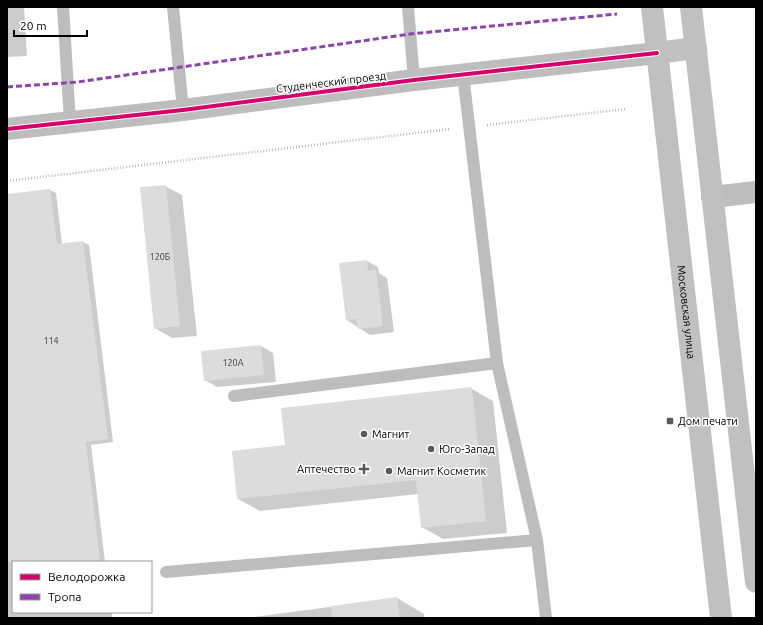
<svg xmlns="http://www.w3.org/2000/svg" width="763" height="625" font-family="Ubuntu,sans-serif">
<style>
.shadow{fill:#0003}
.building{fill:#dcdcdc}
.lines{fill:none;stroke-linecap:round;stroke-linejoin:round}
.path{stroke:#b8b8b8;stroke-width:2.5;stroke-dasharray:1 2;stroke-linecap:butt}
.lane{stroke:#bdbdbd;stroke-width:12}
.street{stroke:#bdbdbd;stroke-width:22}
.secondary{stroke:#c0c0c0;stroke-width:22}
.quiet{stroke:#8e44ad;stroke-width:3;stroke-dasharray:6 3;stroke-linecap:butt}
.cycleway-casing{stroke:#fff;stroke-width:6}
.cycleway{stroke:#d6006c;stroke-width:4}
.poi-dot{fill:#595959;stroke:#fff;stroke-width:1.5}
.labels{text-anchor:middle;stroke-width:3;stroke-linejoin:round;paint-order:stroke}
.number-label{font-size:9px;fill:#373737}
.street-label{font-size:11px;fill:#000;stroke:#fff}
.poi-label{font-size:11px;fill:#000;stroke:#fff;text-anchor:start}
</style>
<rect width="100%" height="100%" fill="#fff"/>
<path class="shadow" d="M7,7H24L27,56L7,57Z
M165,186L182,195L197,336L172,338L155,328Z
M50,190L56,193L62,244L83,242L89,245L113,442L91,445L105,562H13V612H112V618H7V195Z
M367,261L378,267L379,273L387,278L394,332L370,335L347,320Z
M261,346L273,353L276,382L217,387L205,380Z
M472,389L493,401L507,533L443,539L422,527L418,494L260,511L238,499L286,446Z
M397,598L424,614L425,618H246Z"/>
<path class="building" d="M166,185L180,326L154,329L140,187Z
M50,189L57,244L83,241L108,439L86,442L100,562H7V194Z
M367,260L368,271L376,270L383,326L358,329L356,319L346,320L339,263Z
M261,345L264,375L204,381L201,351Z
M472,387L486,521L421,528L416,480L237,499L232,451L285,445L281,408Z
M397,597L400,618H332L331,606Z"/>
<g class="lines">
<path class="path" d="M487,125L626,109
M7,181L450,129"/>
<path class="lane" d="M63,7L70,122
M173,7L183,110
M408,7L414,80
M497,363L537,540L546,618
M234,396L497,363L463,74
M166,572L537,540"/>
<path class="street" d="M7,129L183,110L414,80L657,53
M712,197L756,192"/>
<g class="secondary">
<path id="s1" d="M652,7L721,618"/>
<path d="M691,7L756,582"/>
<path d="M657,53L696,48"/>
</g>
<path class="quiet" d="M7,87L78,82L410,34L617,14"/>
<g class="cycleway-casing">
<path id="cycleway" d="M7,129L183,110L414,80L657,53"/>
</g>
<use href="#cycleway" class="cycleway"/>
</g>
<g class="poi-dot">
<rect x="666" y="417" width="8" height="8" rx="2"/>
<circle cx="364" cy="434" r="4"/>
<circle cx="431" cy="449" r="4"/>
<path d="M362 463h4v4h4v4h-4v4h-4v-4h-4v-4h4z"/>
<circle cx="389" cy="471" r="4"/>
</g>
<g class="labels">
<g class="number-label">
<text x="160" y="260">120Б</text>
<text x="51" y="344">114</text>
<text x="233" y="366">120А</text>
</g>
<g class="street-label">
<text transform="translate(331 82) rotate(-7)" y="4">Студенческий проезд</text>
<text dy="4" stroke="none"><textPath href="#s1" startOffset="307">Московская улица</textPath></text>
</g>
<g class="poi-label">
<text x="678" y="425">Дом печати</text>
<text x="372" y="438">Магнит</text>
<text x="439" y="453">Юго-Запад</text>
<text x="356" y="473" text-anchor="end">Аптечество</text>
<text x="397" y="475">Магнит Косметик</text>
</g>
</g>
<rect width="763" height="625" fill="none" stroke="#000000" stroke-width="16"/>
<rect x="12" y="561" width="140" height="52" fill="#ffffff" stroke="#999999"/>
<rect x="20" y="574" width="20" height="6" fill="#d6006c" stroke="#999999"/>
<text x="48" y="581" font-size="12" fill="#000000">Велодорожка</text>
<rect x="20" y="594" width="20" height="6" fill="#8e44ad" stroke="#999999"/>
<text x="48" y="601" font-size="12" fill="#000000">Тропа</text>
<path d="M14 30v6h73v-6" fill="none" stroke="#000000" stroke-width="2"/>
<text x="20" y="30" font-size="12" fill="#000000" stroke="#ffffff" stroke-width="3" paint-order="stroke">20 m</text>
</svg>
